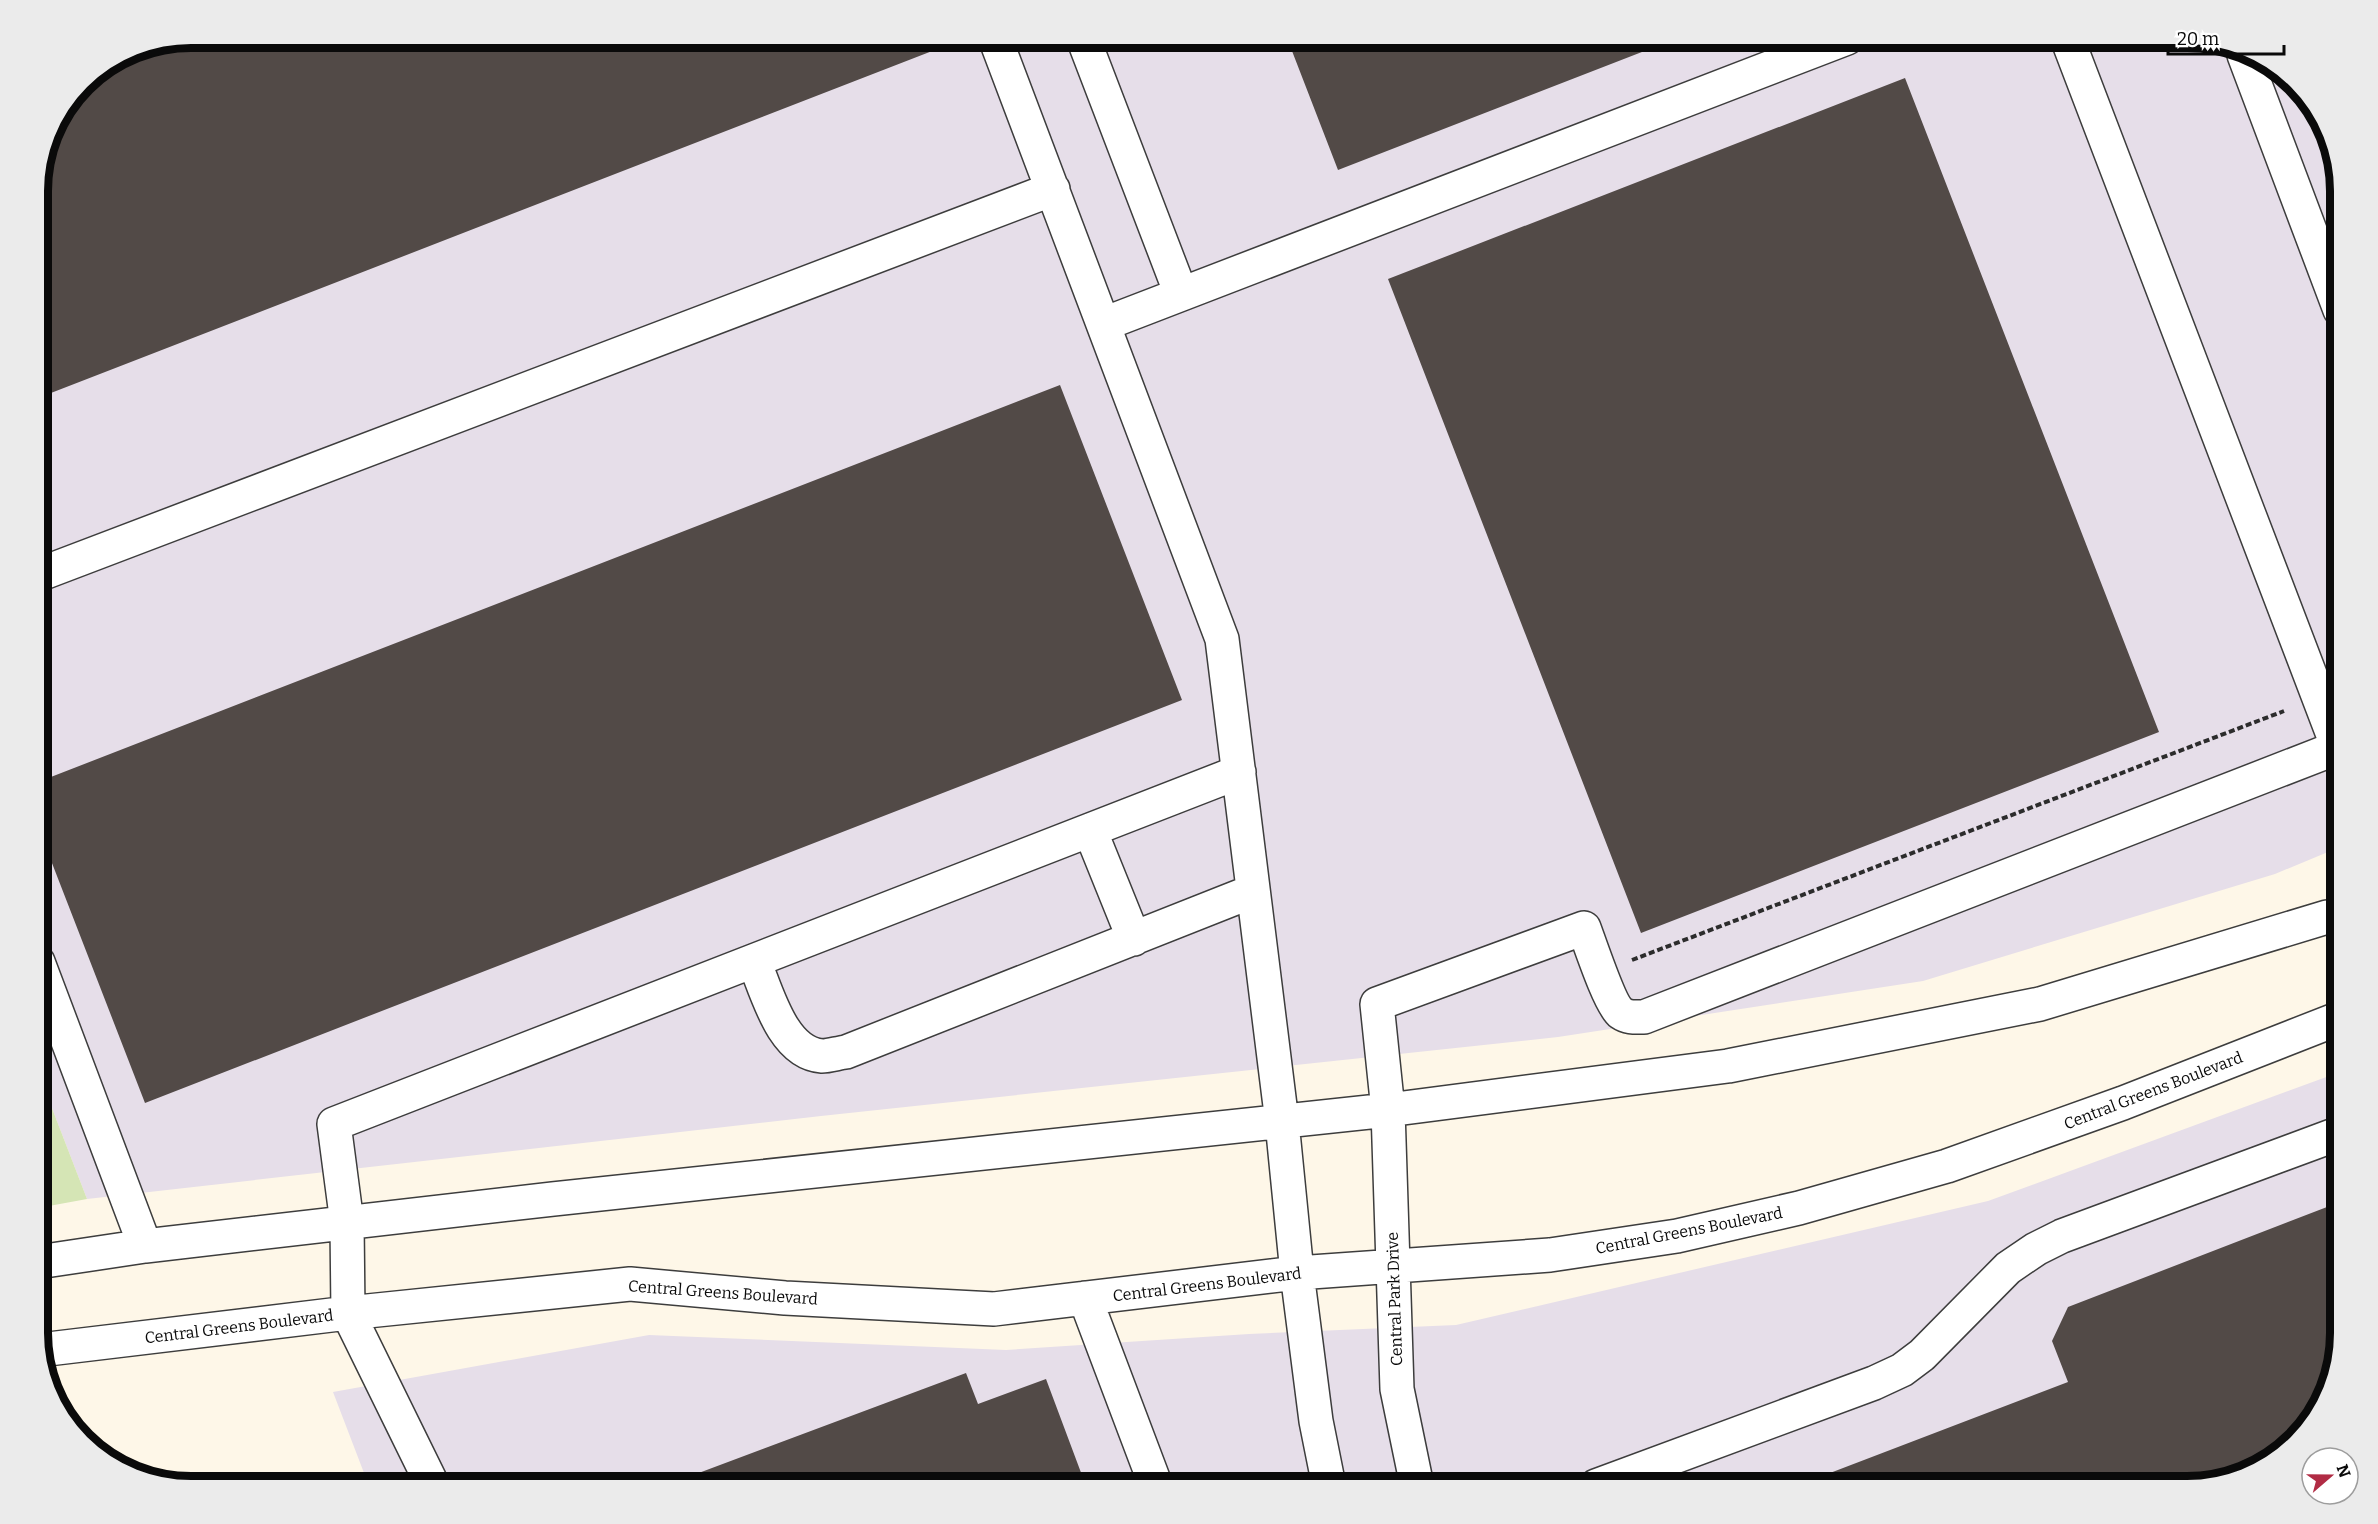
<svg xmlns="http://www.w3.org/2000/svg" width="2378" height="1524" font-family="Bitter,serif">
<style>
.industrial{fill:#e6dee9}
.green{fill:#d5e5b5}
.building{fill:#524a47}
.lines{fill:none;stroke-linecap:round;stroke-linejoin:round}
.minor-casing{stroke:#3d3d3d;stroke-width:36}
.path{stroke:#2c2c2c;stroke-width:4;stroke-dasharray:6 3;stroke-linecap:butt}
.minor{stroke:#fff;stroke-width:33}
.labels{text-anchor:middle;stroke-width:6;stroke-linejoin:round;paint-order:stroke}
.street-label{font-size:16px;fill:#0a0a0a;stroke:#fff}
.rim{fill:none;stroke:#0a0a0a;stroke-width:8}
</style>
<rect width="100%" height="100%" fill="#fef7e8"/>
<path class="industrial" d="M191,38H2187L2272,63L2320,114L2340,190V847L2275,874L1923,981L1558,1037L821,1116L87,1199L38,1072V181L49,132L83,82L132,49Z
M2340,1072V1334L2315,1418L2264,1466L2188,1486H369L333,1392L649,1335L1006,1350L1249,1334L1456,1325L1988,1201Z"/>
<path class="green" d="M38,1072L87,1199L38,1208Z"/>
<path class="building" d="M191,38H957L958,41L38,398V181L49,132L83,82L132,49Z
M1287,38H1678L1338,170Z
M1905,78L2159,732L1641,933L1388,279Z
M1060,385L1182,700L145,1103L38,827V782Z
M2340,1202V1334L2315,1418L2264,1466L2188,1486H1796L2068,1382L2052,1341L2068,1307Z
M966,1373L978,1404L1046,1379L1086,1486H664Z"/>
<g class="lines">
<g class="minor-casing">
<path id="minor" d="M995,38L1222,639L1282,1122L1297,1273L1316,1421L1329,1486
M1083,38L1181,294
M2067,38L2340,753
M2244,55L2340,310
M1104,324L1847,38
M38,575L1053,189
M1090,830L1134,939
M754,961C767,992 782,1053 822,1056C829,1056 838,1053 846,1052L1253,891
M38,962L145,1246
M38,1262L145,1246L553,1199L1388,1110L1728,1066L2040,1004L2327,917L2340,921
M1085,1298L1156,1486
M40,1350L348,1313L630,1284L785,1298L994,1309L1297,1273L1550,1255L1677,1236L1799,1208L1947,1166L2123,1103L2340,1018
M433,1486L348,1313L347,1223L334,1124L1239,772
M1417,1486L1397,1389L1388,1110L1377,1004L1584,928C1590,944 1610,1005 1621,1013C1628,1018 1636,1017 1644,1017L2339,747
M1596,1486L1874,1383L1902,1370L1922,1355L2008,1268L2036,1249L2062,1236L2340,1133"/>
</g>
<path class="path" d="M1632,960L2284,711"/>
<use href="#minor" class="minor"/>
</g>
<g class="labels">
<g class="street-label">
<text transform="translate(2153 1090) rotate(-21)" y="6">Central Greens Boulevard</text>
<text transform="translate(1689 1230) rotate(-11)" y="6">Central Greens Boulevard</text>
<text transform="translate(1207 1284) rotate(-7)" y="6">Central Greens Boulevard</text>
<text transform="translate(723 1292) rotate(4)" y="6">Central Greens Boulevard</text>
<text transform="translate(1394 1299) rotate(-92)" y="6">Central Park Drive</text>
<text transform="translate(239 1326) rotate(-7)" y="6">Central Greens Boulevard</text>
</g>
</g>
<path d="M0 0H2378V1524H0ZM191 48H2187A143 143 0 0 1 2330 191V1333A143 143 0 0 1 2187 1476H191A143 143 0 0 1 48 1333V191A143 143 0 0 1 191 48Z" fill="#ebebeb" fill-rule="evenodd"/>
<path class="rim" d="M191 48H2187A143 143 0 0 1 2330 191V1333A143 143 0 0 1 2187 1476H191A143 143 0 0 1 48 1333V191A143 143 0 0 1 191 48Z"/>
<g transform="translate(2330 1476) rotate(70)"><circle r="28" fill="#ffffff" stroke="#9d9d9d" stroke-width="1.5"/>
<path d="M0-4.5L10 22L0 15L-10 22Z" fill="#b12b44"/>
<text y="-9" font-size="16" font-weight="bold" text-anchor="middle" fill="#0a0a0a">N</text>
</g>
<path d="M2168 45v9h116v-9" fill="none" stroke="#0a0a0a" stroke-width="3"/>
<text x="2177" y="45" font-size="18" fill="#0a0a0a" stroke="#ffffff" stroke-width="4.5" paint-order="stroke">20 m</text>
</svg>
